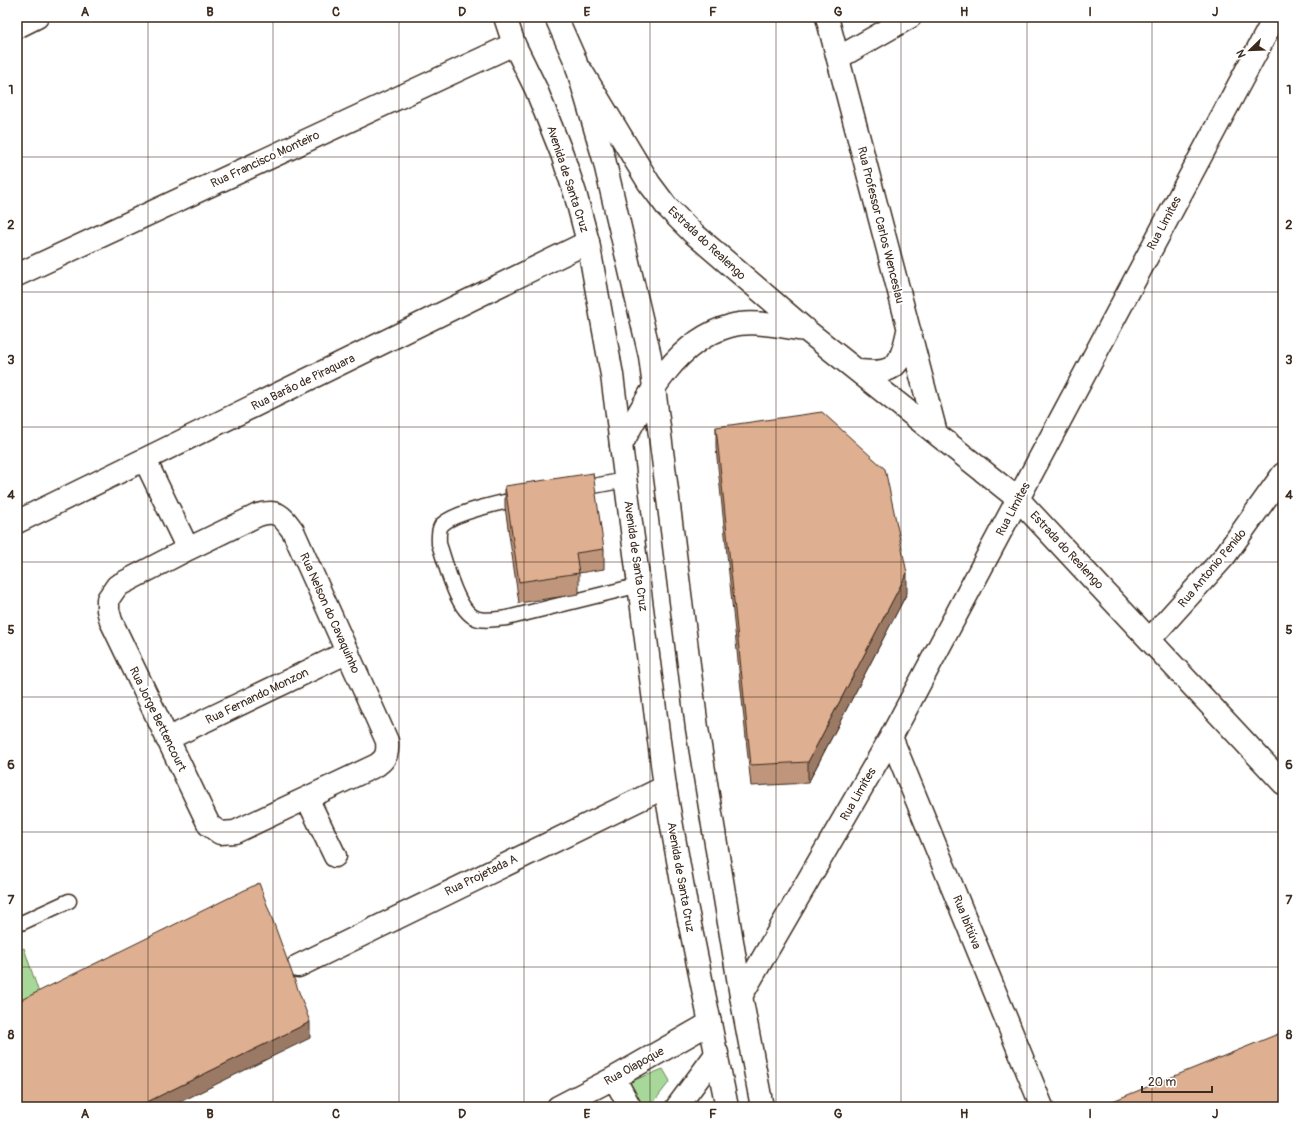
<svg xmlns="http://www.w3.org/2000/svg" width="1300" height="1124" font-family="Pangolin,sans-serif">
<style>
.green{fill:#a7d899;stroke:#71815c}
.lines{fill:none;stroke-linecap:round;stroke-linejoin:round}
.service-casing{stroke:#3b2a1e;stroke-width:17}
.minor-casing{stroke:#3b2a1e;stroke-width:25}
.tertiary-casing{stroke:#3b2a1e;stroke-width:25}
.primary-casing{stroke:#3b2a1e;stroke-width:25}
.service{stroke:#fff;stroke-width:14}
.minor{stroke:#fff;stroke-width:22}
.tertiary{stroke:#fff;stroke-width:22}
.primary{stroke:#fff;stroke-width:22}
.wall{fill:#bf967c;stroke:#3b2a1e}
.shaded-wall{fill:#9b7a65;stroke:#3b2a1e}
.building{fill:#deaf90;stroke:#3b2a1e}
.grid{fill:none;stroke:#3b2a1e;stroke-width:1;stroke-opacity:0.55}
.labels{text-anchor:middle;stroke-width:4;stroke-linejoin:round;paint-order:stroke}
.street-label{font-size:12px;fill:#3b2a1e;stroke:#fff}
.neatline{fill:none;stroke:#3b2a1e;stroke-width:1.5}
.grid-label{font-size:13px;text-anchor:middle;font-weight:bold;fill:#3b2a1e}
</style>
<rect width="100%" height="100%" fill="#fff"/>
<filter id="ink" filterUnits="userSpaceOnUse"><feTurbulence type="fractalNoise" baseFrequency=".025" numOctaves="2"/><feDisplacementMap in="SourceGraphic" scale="8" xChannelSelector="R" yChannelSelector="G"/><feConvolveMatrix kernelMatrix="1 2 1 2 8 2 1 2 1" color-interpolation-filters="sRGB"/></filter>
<g filter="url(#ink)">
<path class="green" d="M24,948L42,1002L17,1011V951Z
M663,1069L670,1081L650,1107H637L624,1084Z"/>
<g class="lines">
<g class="service-casing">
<path id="service" d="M577,489L626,480
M523,498C507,501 450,513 441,526C438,531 439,538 439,544C446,563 457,615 479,619C488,621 498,619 507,618L640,585
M17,925L69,901"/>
</g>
<g class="minor-casing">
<path id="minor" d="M17,27L37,17
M838,58L910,17
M17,275L514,44
M145,460L188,549L258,515C278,509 282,516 293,531L387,741C388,752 387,758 377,765L307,798L335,856
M17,522L588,242
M188,549L117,586L108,599V610L111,621L209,825L220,833L235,832L307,798
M1150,639L1224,557L1283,474
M891,737L1042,1107
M167,739L348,652
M298,966L665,787
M614,1078L630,1107
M558,1107L614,1078L710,1023
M677,1107L717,1053"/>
</g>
<g class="tertiary-casing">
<path id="tertiary" d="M827,17L936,433
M582,72L649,183L667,207L693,233L806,330L1018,499L1283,783
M859,371C896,375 901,365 908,331
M621,445C646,399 675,341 730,326C753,319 782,327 806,330
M741,996L891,737L1275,17"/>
</g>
<g class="primary-casing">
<path id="primary" d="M505,17L514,44L536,89L562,154L575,193L588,242L612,375L665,787L686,905L727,1107
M556,17L575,60L604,159L650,356L697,728L741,996L762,1107"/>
</g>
<use href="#service" class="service"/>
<use href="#minor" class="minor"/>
<use href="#tertiary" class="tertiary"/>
<use href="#primary" class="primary"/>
</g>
<path class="wall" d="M716,427L907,593L808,783L751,786L716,448Z
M505,486L604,549V569L579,573V594L519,603L505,507Z"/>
<path class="shaded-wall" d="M907,573V593L808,783V762Z
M310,1022V1038L170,1107H137Z"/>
<path class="building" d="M822,412L885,469L907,573L808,762L751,765L716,427Z
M593,473L604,549L576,553L579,573L519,582L505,486Z
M259,883L310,1022L137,1107H17V1002Z
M1283,1032V1107H1098Z"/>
</g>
<path class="grid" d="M148,17V1107M273,17V1107M399,17V1107M524,17V1107M650,17V1107M776,17V1107M901,17V1107M1027,17V1107M1152,17V1107M17,157H1283M17,292H1283M17,427H1283M17,562H1283M17,697H1283M17,832H1283M17,967H1283"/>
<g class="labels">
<g class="street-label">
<text transform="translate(265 159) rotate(-25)" y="4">Rua Francisco Monteiro</text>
<text transform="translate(568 179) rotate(72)" y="4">Avenida de Santa Cruz</text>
<text transform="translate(1164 223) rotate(-62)" y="4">Rua Limites</text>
<text transform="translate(881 225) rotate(76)" y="4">Rua Professor Carlos Wenceslau</text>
<text transform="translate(707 243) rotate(43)" y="4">Estrada do Realengo</text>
<text transform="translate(303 382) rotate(-26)" y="4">Rua Barão de Piraquara</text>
<text transform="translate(1013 509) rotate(-62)" y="4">Rua Limites</text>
<text transform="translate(1067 550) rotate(47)" y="4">Estrada do Realengo</text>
<text transform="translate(636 556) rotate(82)" y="4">Avenida de Santa Cruz</text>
<text transform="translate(1212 568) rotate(-50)" y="4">Rua Antonio Penido</text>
<text transform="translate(330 613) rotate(66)" y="4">Rua Nelson do Cavaquinho</text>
<text transform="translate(257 696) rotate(-26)" y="4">Rua Fernando Monzon</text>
<text transform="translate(158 719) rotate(64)" y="4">Rua Jorge Bettencourt</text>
<text transform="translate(858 794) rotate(-60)" y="4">Rua Limites</text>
<text transform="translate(481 875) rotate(-26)" y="4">Rua Projetada A</text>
<text transform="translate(681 877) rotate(80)" y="4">Avenida de Santa Cruz</text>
<text transform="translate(967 922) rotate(68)" y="4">Rua Ibitiúva</text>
<text transform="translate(634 1066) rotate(-29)" y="4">Rua Oiapoque</text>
</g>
</g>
<rect width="1300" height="1124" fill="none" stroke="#fff" stroke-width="44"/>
<g transform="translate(1250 50) rotate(247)" stroke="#ffffff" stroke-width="3" paint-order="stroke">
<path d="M0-3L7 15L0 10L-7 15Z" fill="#3b2a1e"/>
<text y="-6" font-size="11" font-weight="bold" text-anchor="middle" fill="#3b2a1e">N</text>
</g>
<path d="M1142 1086v6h70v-6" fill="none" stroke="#3b2a1e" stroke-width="2"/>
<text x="1148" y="1086" font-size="12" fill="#3b2a1e" stroke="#ffffff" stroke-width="3" paint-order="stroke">20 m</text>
<rect x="22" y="22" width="1256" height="1080" class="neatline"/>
<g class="grid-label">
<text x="85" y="16">A</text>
<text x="210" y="16">B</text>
<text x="336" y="16">C</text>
<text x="462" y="16">D</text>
<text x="587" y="16">E</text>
<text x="713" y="16">F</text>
<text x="838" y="16">G</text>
<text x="964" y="16">H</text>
<text x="1090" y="16">I</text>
<text x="1215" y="16">J</text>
<text x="11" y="94">1</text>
<text x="1289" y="94">1</text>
<text x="11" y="229">2</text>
<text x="1289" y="229">2</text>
<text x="11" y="364">3</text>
<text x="1289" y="364">3</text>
<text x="11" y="499">4</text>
<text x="1289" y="499">4</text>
<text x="11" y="634">5</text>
<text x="1289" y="634">5</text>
<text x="11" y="769">6</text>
<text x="1289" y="769">6</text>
<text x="11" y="904">7</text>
<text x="1289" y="904">7</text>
<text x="11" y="1039">8</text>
<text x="1289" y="1039">8</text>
<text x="85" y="1118">A</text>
<text x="210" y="1118">B</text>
<text x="336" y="1118">C</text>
<text x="462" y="1118">D</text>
<text x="587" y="1118">E</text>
<text x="713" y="1118">F</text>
<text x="838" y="1118">G</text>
<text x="964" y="1118">H</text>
<text x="1090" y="1118">I</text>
<text x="1215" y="1118">J</text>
</g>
</svg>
